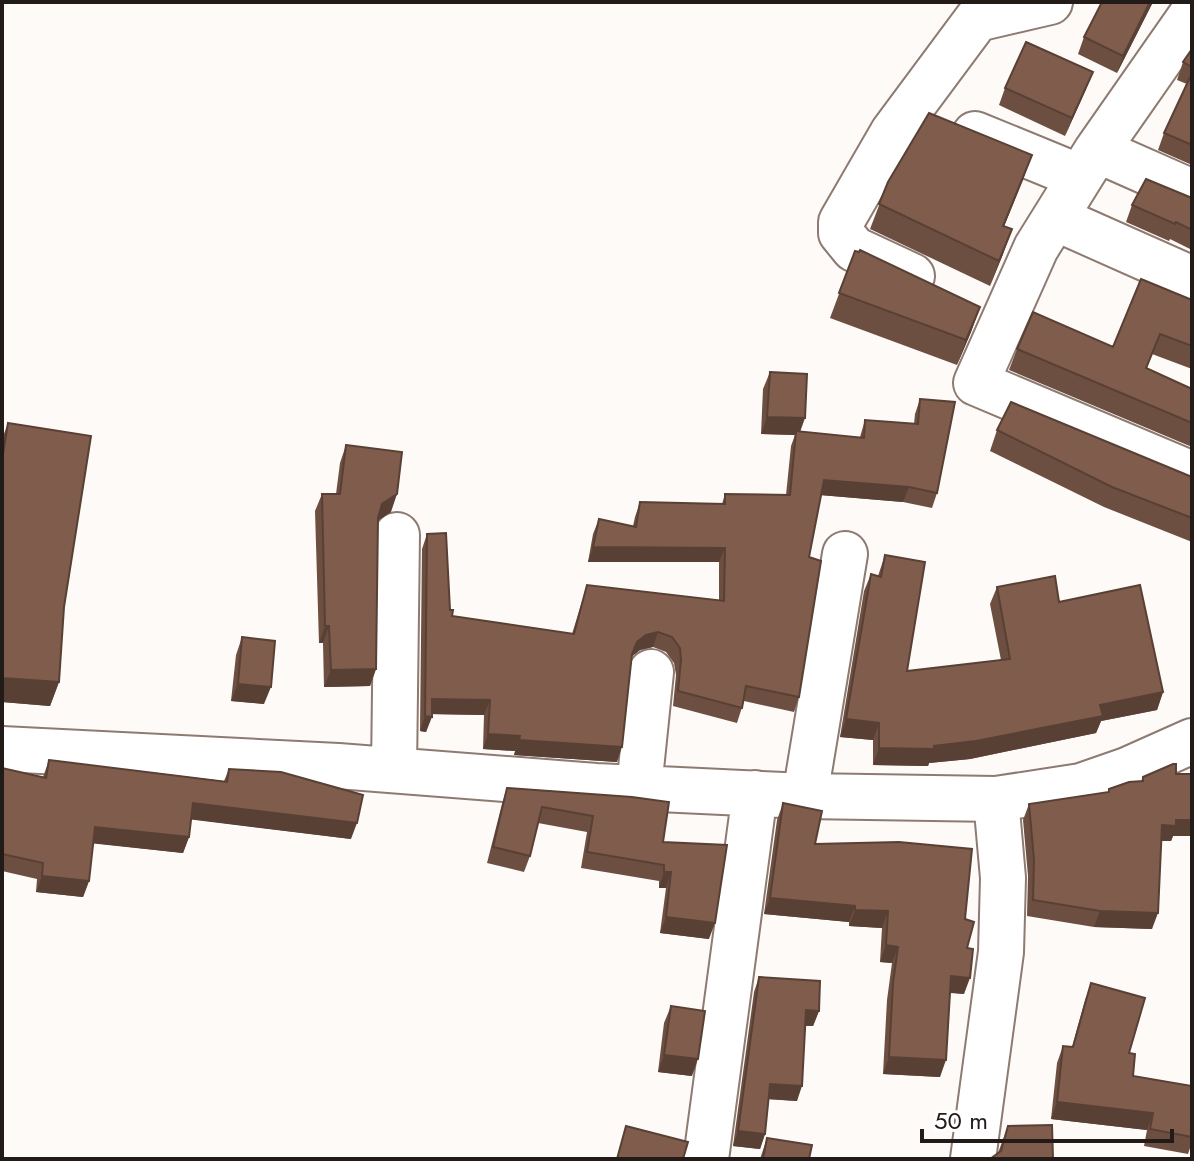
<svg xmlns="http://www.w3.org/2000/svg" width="1194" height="1161" font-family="Jost,sans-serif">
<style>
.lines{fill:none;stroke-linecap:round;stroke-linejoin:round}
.minor-casing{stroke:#8d7a71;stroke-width:48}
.minor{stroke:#fff;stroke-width:44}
.wall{fill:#6d4f41}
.shaded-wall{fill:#594035}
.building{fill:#7f5c4c;stroke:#594035;stroke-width:2}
</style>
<rect width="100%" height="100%" fill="#fefaf8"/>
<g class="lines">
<g class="minor-casing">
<path id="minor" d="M1192,14L1097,150L1036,248L976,383L1192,474
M975,134L1080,177
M1097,150L1192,192
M1055,218L1192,279
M912,276L854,249L841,233V222L893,132L977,19L1050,2
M2,749L338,766L596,786L805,796L996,799L1081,786L1127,770L1192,741
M394,770L397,535
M639,788L651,672
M805,796L845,554
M706,1159L755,793
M973,1159L1001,952L1003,878L996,799"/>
</g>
<use href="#minor" class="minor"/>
</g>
<path class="wall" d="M1102,2H1153L1117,73L1078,54L1084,37Z
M1192,49V165L1158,150L1164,133L1187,84L1177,80L1183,62Z
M1005,88L1086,89L1065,136L999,105Z
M1032,155L1004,226L1003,254L990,286L870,229L888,182Z
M1188,198H1192V250L1170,239L1169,241L1126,222L1132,205Z
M855,251L980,307L971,332L957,365L830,318Z
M1192,300V369L1152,354L1147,368L1192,389V447L1009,370L1017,349L1113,347Z
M770,372L800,432L860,437L865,420L914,424L915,414L920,399L937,493L932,508L903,502L821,495L809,557L799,697L794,712L744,701L737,723L673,706L676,675L674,663L666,652L653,647L640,650L631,657L617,762L514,755L515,751L483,749L484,715L432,714L426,732L420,731L422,549L427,534L452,616L572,634L587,585L719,600V562H588L593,534L599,519L633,526L635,517L640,502L722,504L725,494L786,495L791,446L795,435L761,434L763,389Z
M8,423L64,607L59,682L50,706L2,702V439Z
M997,430L1192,477V542L1104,507L990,451Z
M346,445L391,512L378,520L376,669L370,686L324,687L323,643H319L315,511L322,494H336L340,463Z
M885,555L907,671L1001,660L990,604L997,587L1059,602L1163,692L1157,710L1101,721L1096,733L970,759L929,763L928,766L873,765V740L840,737L864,591L871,574L878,576Z
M242,637L264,704L231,701L236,655Z
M49,760L224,781L229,769L351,839L191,819L189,837L183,853L93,843L89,881L83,897L36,892L37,879L2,871V768L43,777Z
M1143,777L1173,836L1171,841H1161L1152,929L1094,927L1027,916L1028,876L1023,820L1029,804L1108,792L1109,789L1141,781Z
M507,788L632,797L663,842L709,939L660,933L666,888H659V881L581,868L587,832L538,823L530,856L524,872L487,863L502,804Z
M783,803L815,844L965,919L967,948L964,994L950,993L940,1077L883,1074L887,1000L892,963L880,962L882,928L849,926V922L764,914L777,820Z
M759,977L819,1011L813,1026H806L797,1101L769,1099L765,1134L760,1149L733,1146L754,992Z
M1091,983L1129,1053L1133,1076L1192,1086V1142L1188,1154L1144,1146L1147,1130L1051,1119L1057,1063L1063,1046L1072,1047L1085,1000Z
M671,1006L692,1076L658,1072L664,1023Z
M1008,1126L1053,1159L998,1153Z
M767,1138L809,1159H760Z"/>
<path class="shaded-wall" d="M1150,2H1153L1117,73L1123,56Z
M1093,72L1086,89L1065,136L1072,118Z
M1032,155L1023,180L994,251L1003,226Z
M1012,229L1003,254L990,286L999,261Z
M980,307L971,332L957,365L966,340Z
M767,417L805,418L799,435L796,431L795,435L761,434Z
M824,480L909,487L903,502L819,495Z
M397,494L391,512L376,522L382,504Z
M593,547L725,548L719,562H588Z
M325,626H329L323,643H319Z
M658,632L653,647L640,650L631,657L637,642L646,635Z
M376,669L370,686L324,687L331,670Z
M2,678L59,682L50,706L2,702Z
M238,684L271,687L264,704L231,701Z
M1163,692L1157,710L1101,721L1096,733L970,759L929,763L928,766L873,765L879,748L934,746L1100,705Z
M432,699L490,700L484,715L427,714Z
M425,716L432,717L426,732L420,731Z
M846,719L879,723L873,740L840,737Z
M488,734L520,736L515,751L483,749Z
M519,740L622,747L617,762L514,755Z
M193,803L357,823L351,839L187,819Z
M1176,820H1192V836H1173L1171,841H1156L1162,825Z
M95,827L189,837L183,853L89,843Z
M664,872H671L666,888H659Z
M42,876L89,881L83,897L36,892Z
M770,898L855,906L849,922L764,914Z
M855,910L888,911L882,928L849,926Z
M1100,911L1158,913L1152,929L1094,927Z
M666,917L715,923L709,939L660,933Z
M886,945L898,947L892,963L880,962Z
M951,976L970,978L964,994L945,992Z
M806,1010L819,1011L813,1026L801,1025Z
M664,1055L698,1059L692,1076L658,1072Z
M889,1057L946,1060L940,1077L883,1074Z
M770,1084L802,1086L797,1101L765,1099Z
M1057,1102L1153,1113L1147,1130L1051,1119Z
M738,1131L765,1134L760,1149L733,1146Z"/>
<path class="building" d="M1102,2H1150L1123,56L1084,37Z
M1026,42L1093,72L1072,118L1005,88Z
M1192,49V67L1183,62Z
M1192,73V145L1164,133Z
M929,113L1032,155L1003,226L1012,229L999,261L879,204L888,182Z
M1146,179L1192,198V230L1176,222L1175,224L1132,205Z
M860,250L980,307L966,340L839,293L855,251L859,252Z
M1141,279L1192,300V346L1160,334L1146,368L1192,389V423L1017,349L1033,312L1113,347Z
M770,372L807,374L805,418L767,417Z
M920,399L955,402L937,493L909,487L824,480L809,557L821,561L799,697L746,686L742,708L678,691L681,660L680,648L672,637L658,632L646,635L637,642L632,654L622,747L519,740L520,736L488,734L490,700L432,699V717L425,716L427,534L446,533L450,610H453L452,616L574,634L587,585L724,601L725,548L593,547L599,519L636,527L640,502L725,504V494L790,495L796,431L864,438L865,420L918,424Z
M1011,402L1192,477V518L1112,487L997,430Z
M8,423L91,436L64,607L59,682L2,678V460Z
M346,445L402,452L397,494L382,504L378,518L376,669L331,670L329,626H325L322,494H340Z
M885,555L925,562L907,671L1010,659L997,587L1055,576L1059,602L1140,585L1163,692L1100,705L1103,716L976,741L934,746V749L879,748V723L846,719L871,574L881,577Z
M242,637L275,641L271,687L238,684Z
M49,760L227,782L229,769L281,772L363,795L357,823L193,803L189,837L95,827L89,881L42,876L43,863L2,854V768L46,778Z
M1173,764H1176V774H1192V820H1176V826L1162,825L1158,913L1100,911L1033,900L1034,860L1029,804L1109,792V789L1129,782L1143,781V777Z
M507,788L632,797L669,802L663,842L727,845L715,923L666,917L671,872H664V865L587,852L593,816L542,807L530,856L493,847Z
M783,803L822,811L815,844L899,842L972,849L965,919L974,922L967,948L973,949L970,978L951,976L946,1060L889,1057L893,983L898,947L886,945L888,911L855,910V906L770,898Z
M759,977L820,981L819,1011L806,1010L802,1086L770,1084L765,1134L738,1131Z
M1091,983L1145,998L1129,1053L1135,1054L1133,1076L1192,1086V1137L1150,1129L1153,1113L1057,1102L1063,1046L1073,1047Z
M671,1006L705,1011L698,1059L664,1055Z
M1052,1125L1053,1159H990L1001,1151L1008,1126Z
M626,1126L688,1142L683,1159H617Z
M767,1138L812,1145L809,1159H763Z"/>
<rect width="1194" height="1161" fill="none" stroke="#221b17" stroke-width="8"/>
<path d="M922 1129v12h250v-12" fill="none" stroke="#221b17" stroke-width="4"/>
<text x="934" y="1129" font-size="24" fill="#221b17" stroke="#ffffff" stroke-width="6" paint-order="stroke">50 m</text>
</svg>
